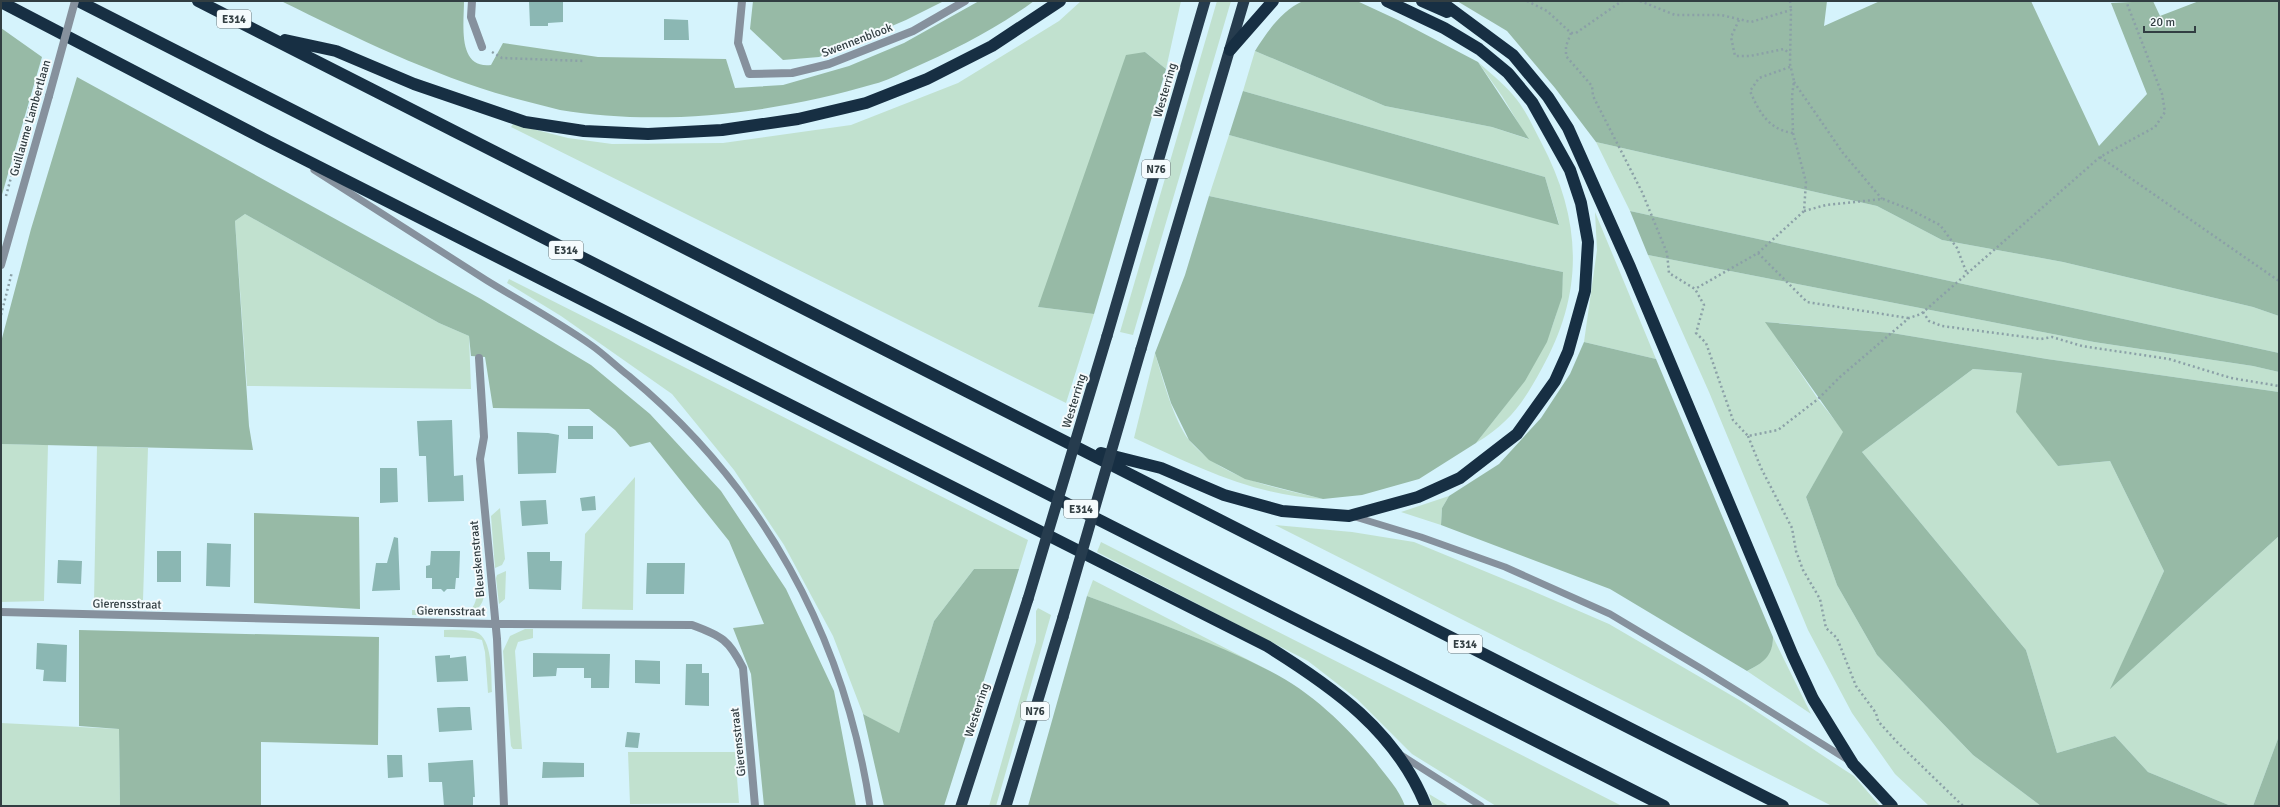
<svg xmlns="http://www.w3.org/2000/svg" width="2280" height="807" font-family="Signika,sans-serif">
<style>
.green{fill:#c1e1cf}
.forest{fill:#97baa6}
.building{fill:#8bb7b3}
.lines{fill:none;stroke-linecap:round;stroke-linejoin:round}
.path{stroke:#8ba0a7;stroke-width:2.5;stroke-dasharray:2 3;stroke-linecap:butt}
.service{stroke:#86919d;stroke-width:7}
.minor{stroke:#86919d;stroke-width:8}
.tertiary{stroke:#86919d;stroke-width:8}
.trunk{stroke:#263c4e;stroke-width:11}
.motorway{stroke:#172f43;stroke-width:12}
.tertiary-bridge{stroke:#86919d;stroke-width:8}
.trunk-bridge{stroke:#263c4e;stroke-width:11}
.labels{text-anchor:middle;stroke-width:4;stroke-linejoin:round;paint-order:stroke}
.shield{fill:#f5fbfd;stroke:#6c777a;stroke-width:1}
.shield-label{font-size:11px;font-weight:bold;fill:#323e42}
.street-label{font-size:12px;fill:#323e42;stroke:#f5fbfd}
</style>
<rect width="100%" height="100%" fill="#d5f3fc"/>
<path class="green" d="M1081,1H1181L1166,69L1145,52L1038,307L1094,314L1066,403L511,127L513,124L568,138L612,144L723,143L851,125L958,83L1059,21Z
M1217,1H1231L1133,335L1120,332Z
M1255,51L1385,106L1492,127L1528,139L1502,96L1478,62C1489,72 1503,83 1513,95C1525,108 1533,127 1541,142C1582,220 1585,292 1541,370C1523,403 1509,423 1476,443C1518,389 1560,343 1563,272L1209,196L1229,135L1559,224L1545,177L1243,91Z
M1596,142L1877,206L1942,240L2063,262L2253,307L2279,316V353L1630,211Z
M1595,212L1656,359L1584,342L1597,250Z
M245,214L439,323L469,336L471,389L247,386L235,221Z
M1648,255L2094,342L2253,366L2279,372V392L2047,359L1892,333L1766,322L1818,399L1844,432L1806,497L1837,585L1877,655L1973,755L2041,806H1929L1895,774L1852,713L1808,630L1709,392Z
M509,279L1028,540L1019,569H974L934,621L899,734L863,714L833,636L784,545L734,470L672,394L561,316L507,283Z
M1155,353C1162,377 1174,421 1189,440C1222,480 1276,487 1323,499C1255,496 1195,466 1134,438Z
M1973,369L2022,373L2058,466L2110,461L2164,571L2111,688L2279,536V736L2253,806H2231L2148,772L2115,736L2057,753L2026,650L1862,452Z
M1,444L48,445L44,601L1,602Z
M97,446L148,448L143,600L94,601Z
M635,477L633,610L582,609L585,534Z
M1449,496L1442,508L1441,525L1401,512Z
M500,508L505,559L502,565L495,568L491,516Z
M1275,525L1352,532L1414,542L1528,589L1609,624L1741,701L1843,769L1854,776L1880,806H1832Z
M1101,542L1622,806H1496L1412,754L1357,699L1308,661L1097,552Z
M506,571L505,599L499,604L496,578L497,575Z
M480,574H484C484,595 488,606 466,616L412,615V610L465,613C480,606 476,592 476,578L479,579Z
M1093,580L1270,671L1187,634L1087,596Z
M1038,608L1051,615L996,806H989L1036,642V611Z
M525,629H533V638L518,642L515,651L522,749H513L511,746L503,651L510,636Z
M444,630C454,630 467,629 476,632C493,638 491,676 492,692L488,693L485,652L482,640L474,638L444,637Z
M1773,637L1811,714L1747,671C1762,664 1773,654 1773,637Z
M1,723L119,729L120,806H1Z
M628,752H735L739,803L630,804Z
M1429,794L1449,806H1433Z"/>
<path class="forest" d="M281,1H464C464,24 457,69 491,65L503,43L598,57L726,59L735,88L783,85L849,66L904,43L979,1H1034C996,29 954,50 911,69C899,74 887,81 874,84C776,113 662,127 560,110C547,107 534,103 521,100C437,78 359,39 281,1Z
M753,1H944L906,20L819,57L783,60L750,29Z
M1303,1H1357L1398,20L1478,62L1529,139L1492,127L1385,106L1255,51C1267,32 1281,11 1303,1Z
M1457,1H1827L1824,26L1880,1H2031L2099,146L2147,94L2111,3L2153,1L2160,16L2199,1H2279V316L2253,307L2063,262L1942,240L1877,206L1596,142L1555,88L1507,31Z
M1,28L42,57L1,198Z
M1145,52L1166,69L1094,314L1038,307L1126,55Z
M77,77L481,299L591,365L650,414L721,491L786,589L834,691L856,806H764L751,674L733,628L764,624L729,541L650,442L630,447L615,430L589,409L493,408L485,357L471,356L469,336L439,323L245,214L235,221L249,426L253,450L1,444V342L31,229Z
M1243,91L1545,177L1559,225L1229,135Z
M1209,196L1563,272L1562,297L1547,342L1525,381L1476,443L1419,479L1362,495L1323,499L1245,479L1209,460L1189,440L1171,403L1155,353L1185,275Z
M1630,211L2279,353V372L2253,366L2094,342L1648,255Z
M1765,322L1892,333L2047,359L2279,392V536L2110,689L2164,571L2110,461L2058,466L2016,412L2022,373L1973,369L1862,452L2026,650L2057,753L2115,736L2148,772L2231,806H2041L1973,755L1877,655L1837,585L1806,497L1843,432Z
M1584,342L1656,359L1773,637C1773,656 1763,663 1747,671L1610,589L1441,525L1442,508L1449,496L1499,464L1541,418L1570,374Z
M254,513L359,517L360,609L254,603Z
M974,569H1019L944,806H884L863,714L899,733L934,621Z
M1087,596C1148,619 1211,641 1270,671C1310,691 1347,726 1375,761C1386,776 1399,789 1405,806H1028Z
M79,630L379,637L378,745L261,742V806H120L119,729L79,726Z
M2279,736V806H2253Z"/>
<path class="building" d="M529,1H563V22L548,23V26H530Z
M664,19L688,20L689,40H664Z
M452,420L454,476L463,475L464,501L428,502L426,456H419L417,421Z
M568,426H593V439H568Z
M517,432L548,433L559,435L556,473L518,474Z
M380,468H397L398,502L380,503Z
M595,496L596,510L582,511L580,498Z
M546,500L548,524L522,526L520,501Z
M394,537L398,538L400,590L372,591L376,563H387Z
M207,543L231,544L230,587L206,586Z
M157,551H181V582H157Z
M431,551H460L459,578H456L455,589H447L444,592L441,589H432V578H426V566L430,565Z
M527,552H550V561H562L561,590L529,589Z
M58,560L82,561L81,584L57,583Z
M647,563H685L684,594H646Z
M37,643L67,645L66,682L43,681L44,670L36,669Z
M533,653L610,654L609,688H591V678H584V668H557L556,676L533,677Z
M450,655V658L466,656L468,681L437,682L435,656Z
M635,660L660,661V684L635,683Z
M686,664H702V673H709V706L685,705Z
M459,707H470L472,730L439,732L437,708Z
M627,732L640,733L638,748L625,747Z
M387,755H402L403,777L388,778Z
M473,760L475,797H473V806H444L442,782H429L428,763Z
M543,762L584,763V777L542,778Z"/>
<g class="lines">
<path class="path" d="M1527,1L1547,11L1571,33H1576L1622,1
M1640,1L1675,15H1721L1751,22L1791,10L1790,64L1794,81L1792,96L1793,133L1806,182L1804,211L1758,253L1695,289
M1790,1L1791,10
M1739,20L1731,37L1735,56H1750L1784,49L1790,54
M1571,33L1566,46V56L1592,86L1593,96L1642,192L1667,253L1669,273L1695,289L1704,305L1696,333L1706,343L1733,420L1748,436L1778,430L1818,399L1840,377L1909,318L1921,314L2100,157L2155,127L2165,112L2162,94L2126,1
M492,52L502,58L584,61
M1790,67L1759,78L1750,91C1759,112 1769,130 1793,133
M1794,82L1843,153L1882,199
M2100,157L2279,281
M6,196L30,107L34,105
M1804,211L1826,205L1883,199L1909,209L1940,225L1957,248L1967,274
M1758,253L1807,302L1908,318
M1923,312L1929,321L1942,326L2041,339L2052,337L2082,346L2169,359L2231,378L2279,386
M1,315L12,272
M1748,436L1761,468L1792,528L1796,551L1803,570L1820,599L1826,628L1837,638L1856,686L1876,713L1878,721L1896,741L1963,806"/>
<path class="service" d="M314,170C371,206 428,243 486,280C520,301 557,321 591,345C604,354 616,366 629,376C762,486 844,635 870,806
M1352,516L1421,537L1505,567L1610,614L1702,669L1848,760
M1401,755L1481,806"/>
<path class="minor" d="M472,1L471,17L482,47
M742,1L738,43L749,74L792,73L829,64L913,31L965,1
M479,358L484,437L480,459L497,639L504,806
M1,612L494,624L692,625C722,636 729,640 743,668L755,806"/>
<path class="tertiary" d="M1,265L49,96"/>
<path class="trunk" d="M1107,336L1205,1
M1141,349L1244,1
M961,806L1028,599
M1006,806L1063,617"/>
<path class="motorway" d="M78,1C605,272 1136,537 1664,806
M198,1L1783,806
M1422,1L1447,12
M1440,1L1513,55L1548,97L1568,128L1630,267L1793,656L1813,699L1853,764L1892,806
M1,2L268,141L1267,646C1333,687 1396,731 1426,806
M285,40L336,51L414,84L525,122L584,131L648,134L722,130L798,119L866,103L927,79L992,46L1060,1
M1230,50L1273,1
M1101,453L1161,468L1224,495L1282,511L1349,516L1418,497L1460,478L1517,434L1555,381L1568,352L1585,291L1588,242L1581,203L1570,170L1532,102L1508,73L1479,49L1444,28L1387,1"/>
<path class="tertiary-bridge" d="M49,96L75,1"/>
<path class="trunk-bridge" d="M1028,599L1107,336
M1063,617L1141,349"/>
</g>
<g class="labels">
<g class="shield">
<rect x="217" y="10" width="34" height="18" rx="3"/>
<rect x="1142" y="160" width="28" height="18" rx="3"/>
<rect x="549" y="241" width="34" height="18" rx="3"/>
<rect x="1064" y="500" width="34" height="18" rx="3"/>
<rect x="1448" y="635" width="34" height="18" rx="3"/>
<rect x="1021" y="702" width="28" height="18" rx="3"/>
</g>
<g class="shield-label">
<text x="234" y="23">E314</text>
<text x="1156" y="173">N76</text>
<text x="566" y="254">E314</text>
<text x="1081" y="513">E314</text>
<text x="1465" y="648">E314</text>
<text x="1035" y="715">N76</text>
</g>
<g class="street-label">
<text transform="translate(857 40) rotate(-21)" y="4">Swennenblook</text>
<text transform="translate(1165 90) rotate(-74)" y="4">Westerring</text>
<text transform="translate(30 118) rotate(-74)" y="4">Guillaume Lambertlaan</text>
<text transform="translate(1074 401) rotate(-73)" y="4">Westerring</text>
<text transform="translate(477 559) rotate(-95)" y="4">Bleuskenstraat</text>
<text transform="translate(127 604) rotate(1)" y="4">Gierensstraat</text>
<text transform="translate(451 611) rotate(1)" y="4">Gierensstraat</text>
<text transform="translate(977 710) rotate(-72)" y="4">Westerring</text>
<text transform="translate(738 742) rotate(-96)" y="4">Gierensstraat</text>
</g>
</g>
<rect width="2280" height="807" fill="none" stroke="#323e42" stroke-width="4"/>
<path d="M2144 26v6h51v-6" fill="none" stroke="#323e42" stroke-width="2"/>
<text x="2150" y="26" font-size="12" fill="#323e42" stroke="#f5fbfd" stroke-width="3" paint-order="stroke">20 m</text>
</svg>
